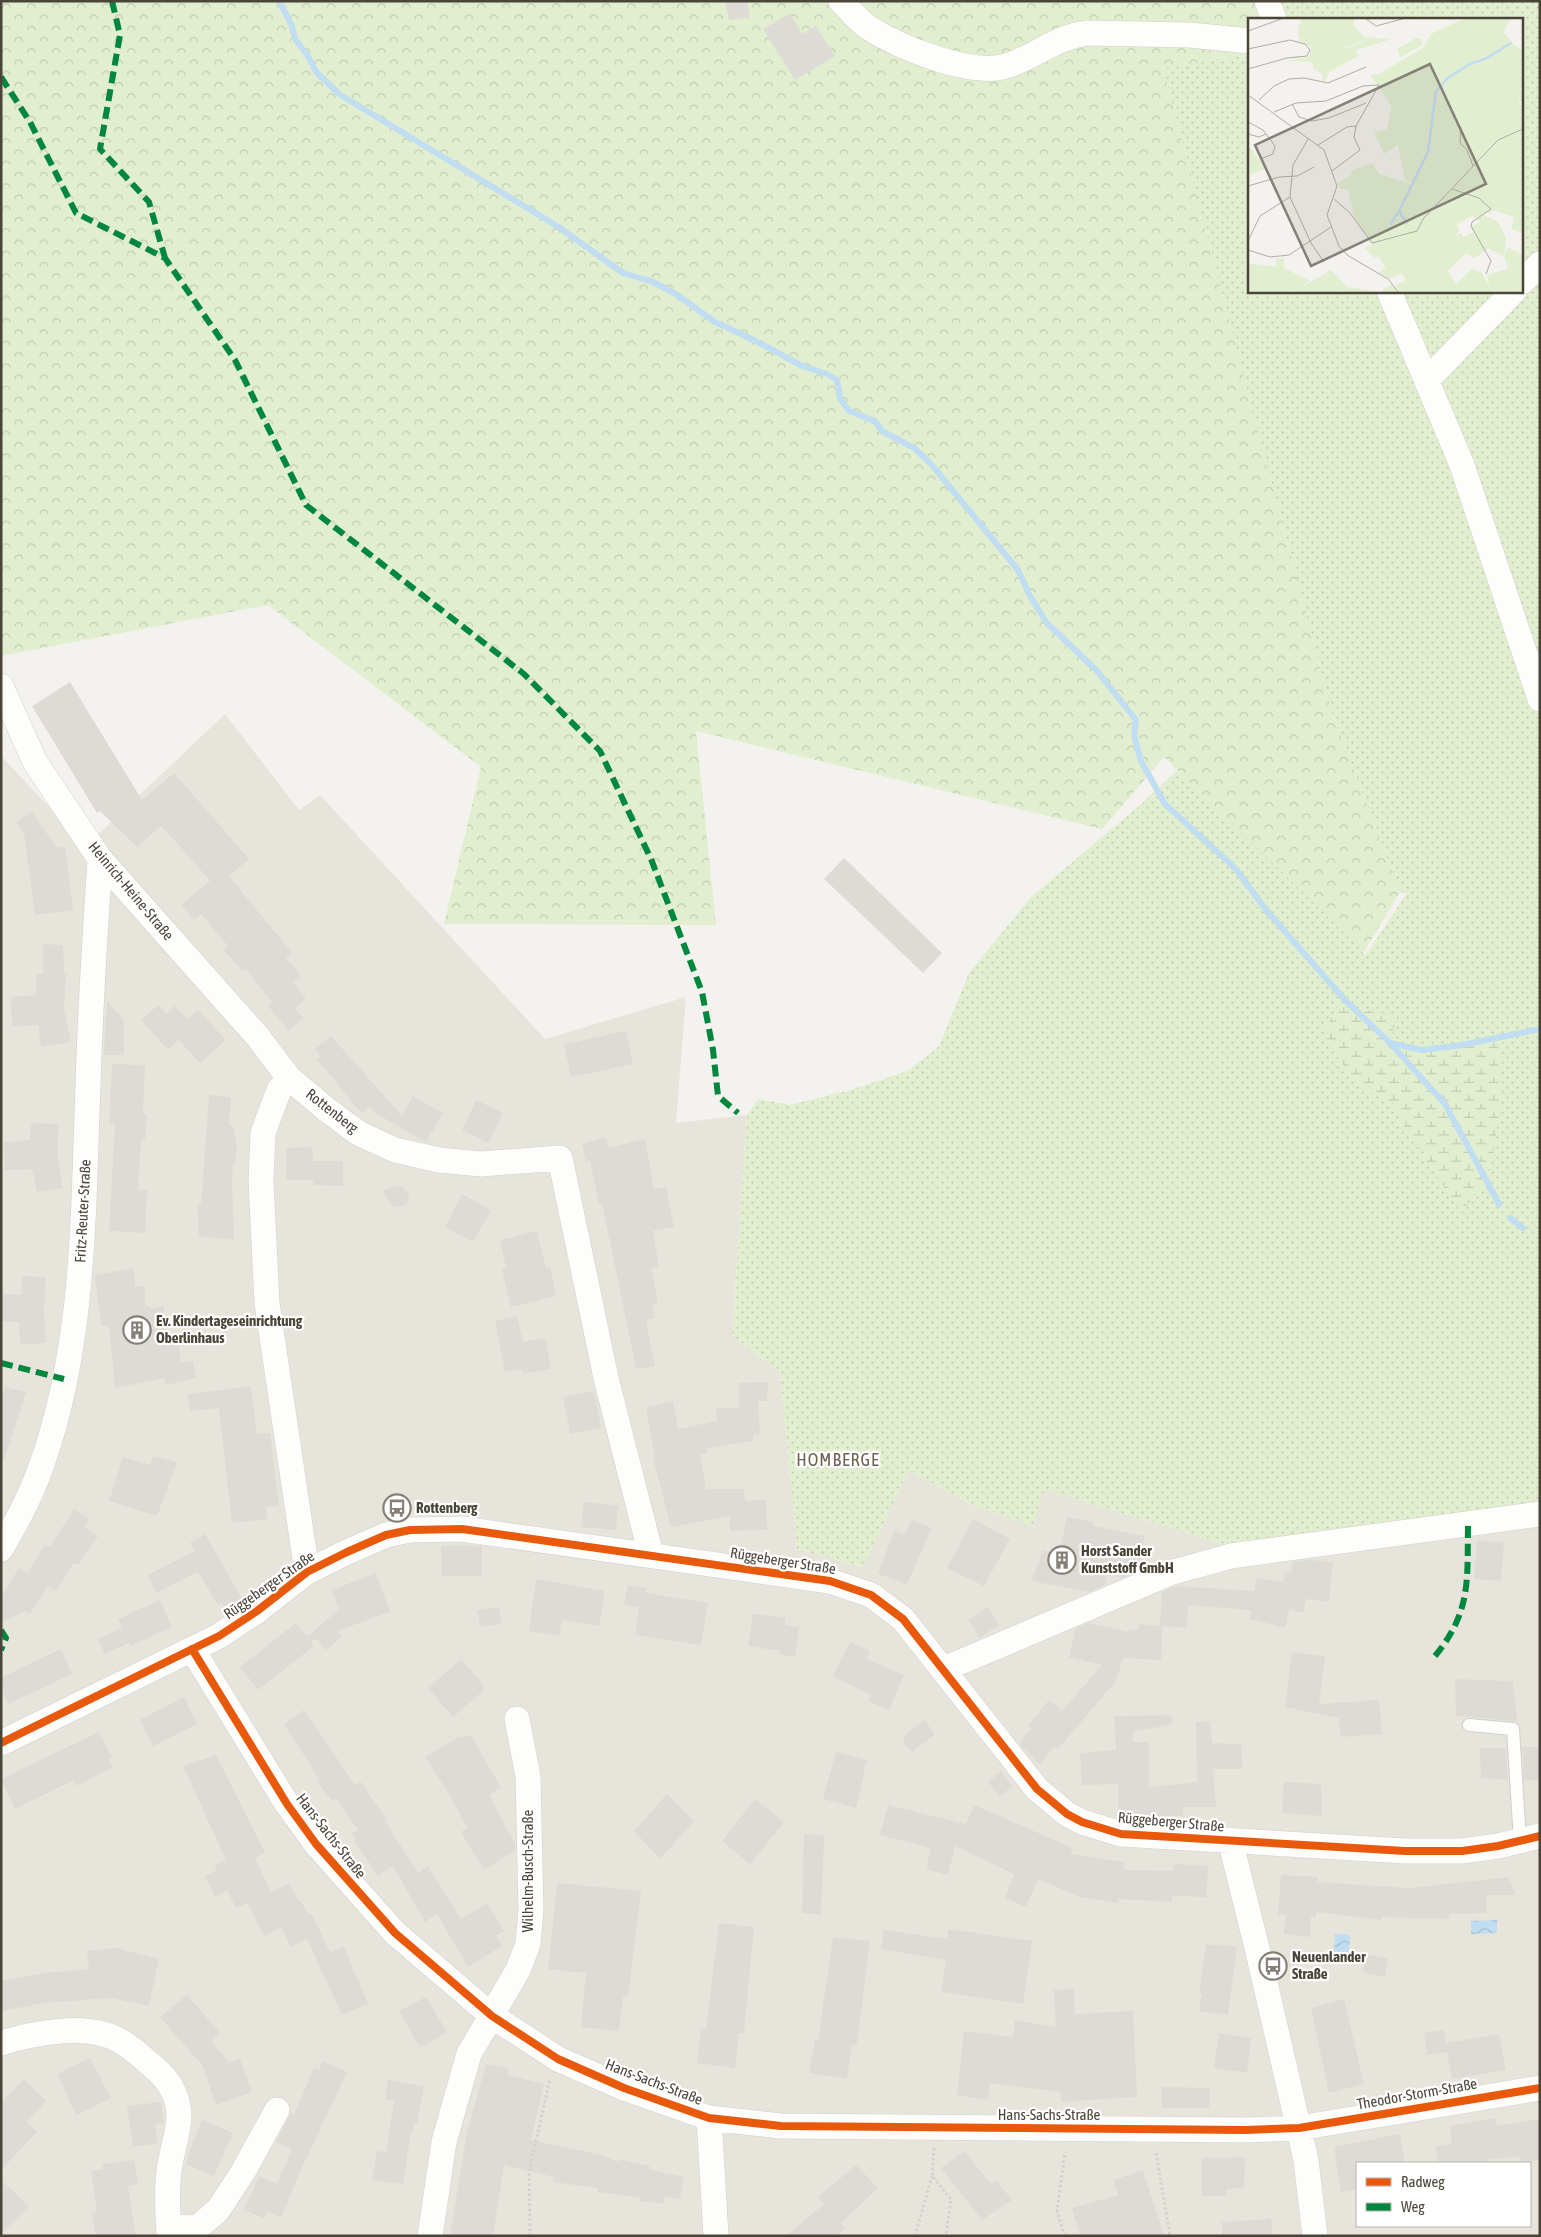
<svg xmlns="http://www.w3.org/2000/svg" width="1541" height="2237" font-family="'Asap Condensed',sans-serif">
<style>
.residential{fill:#e7e4dc;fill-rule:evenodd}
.grass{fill:url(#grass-dots)}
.forest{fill:url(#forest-crowns)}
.wetland{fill:url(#wetland-marsh)}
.water{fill:url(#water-waves)}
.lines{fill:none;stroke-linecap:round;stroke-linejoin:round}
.stream{stroke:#c0ddf1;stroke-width:6}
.building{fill:#dedbd6}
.service-casing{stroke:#d2d0cb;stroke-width:14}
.minor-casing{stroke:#d2d0cb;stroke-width:26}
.path{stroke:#d3d2cc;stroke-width:3;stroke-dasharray:2.5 2.5;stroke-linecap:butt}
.service{stroke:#fdfdfc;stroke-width:12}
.minor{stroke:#fdfdfc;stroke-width:25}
.quiet{stroke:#00873e;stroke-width:6;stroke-dasharray:12 6;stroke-linecap:butt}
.cycleway-casing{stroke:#fff;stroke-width:11}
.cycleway{stroke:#e8590c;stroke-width:8}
.labels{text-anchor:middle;stroke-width:4.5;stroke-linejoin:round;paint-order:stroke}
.street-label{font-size:15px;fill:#4b4439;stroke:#fff}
.poi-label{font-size:15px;font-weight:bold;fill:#4b4439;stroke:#fff;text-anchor:start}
.quarter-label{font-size:18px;letter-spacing:1px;fill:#6e6250;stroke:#fff}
.inset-river{fill:none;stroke:#c0ddf1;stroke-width:2.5}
.inset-road{fill:none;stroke:#b0aca6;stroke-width:1}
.view{fill:#868178;fill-opacity:0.15;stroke:#868178;stroke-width:2.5}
.inset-edge{fill:none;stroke:#4b4439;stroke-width:2.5}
</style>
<defs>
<pattern id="grass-dots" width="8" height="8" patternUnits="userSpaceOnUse" patternTransform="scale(1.25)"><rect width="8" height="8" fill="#e1eecf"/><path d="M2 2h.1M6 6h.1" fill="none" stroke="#c3cdb2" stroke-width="1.8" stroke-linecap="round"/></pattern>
<pattern id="forest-crowns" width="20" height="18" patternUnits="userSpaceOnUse" patternTransform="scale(1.25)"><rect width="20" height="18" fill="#e1eecf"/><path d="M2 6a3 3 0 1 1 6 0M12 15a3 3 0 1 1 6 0" fill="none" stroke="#c3cdb2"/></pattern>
<pattern id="wetland-marsh" width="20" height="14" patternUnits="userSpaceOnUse" patternTransform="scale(1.25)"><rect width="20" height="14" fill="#e1eecf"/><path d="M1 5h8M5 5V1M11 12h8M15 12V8" fill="none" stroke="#c3cdb2"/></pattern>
<pattern id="water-waves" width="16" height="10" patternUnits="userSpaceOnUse" patternTransform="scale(1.25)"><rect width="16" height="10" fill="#c0ddf1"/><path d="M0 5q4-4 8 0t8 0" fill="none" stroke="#a6bfcf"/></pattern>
</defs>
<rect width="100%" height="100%" fill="#f4f2ee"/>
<path class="residential" d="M225,714L299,810L320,795L545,1039L686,997L676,1123L747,1115L732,1335L780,1372L797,1549L863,1567L909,1470L970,1504L1032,1526L1044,1489L1226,1545L1540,1508V2236H1V756L86,846ZM1357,2163H1530V2226H1357Z"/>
<path class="grass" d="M1259,1H1540V1508L1226,1545L1044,1489L1033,1526L970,1504L909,1470L863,1567L797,1549L780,1372L732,1335L747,1115L758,1099L790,1105L847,1091L908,1071L939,1046L969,973L1031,897L1139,806L1228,723L1365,956L1407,893L1400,892L1332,712L1163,68L1250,55V291H1522V19H1263Z"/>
<path class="forest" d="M1,1H1259L1263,19H1250V55L1163,68L1332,712L1400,892L1364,952L1164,757L1102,829L696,731L716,925L444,924L481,767L268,605L1,656Z"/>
<path class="wetland" d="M1338,1006L1397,1015L1390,1043L1422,1050L1462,1045L1502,1037V1098L1488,1184L1460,1211L1399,1119L1394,1104L1359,1086L1322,1036Z"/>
<path class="water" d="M1497,1920V1933L1471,1934V1921Z
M1335,1934L1350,1935L1348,1964L1333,1963Z"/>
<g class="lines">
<path class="stream" d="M279,1L292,26L295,39L308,56L316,72L339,94L557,226L623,273L653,282L676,294L715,322L760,343L802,366L827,374L837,380L840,398L849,411L875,421L882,431L914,448L931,464L1018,570L1029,594L1046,622L1097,671L1136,720L1134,735L1141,761L1165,804L1236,869L1266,910L1344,999L1390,1043L1422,1050L1462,1045L1540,1029
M1390,1043L1445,1104L1499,1204
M1510,1218L1523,1228"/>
</g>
<path class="building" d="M725,1H747L750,17L729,20Z
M790,13L802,34L816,26L835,56L795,80L763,29Z
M70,682L142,800L174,773L249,859L229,876L292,953L286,958L301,976L293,983L306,998L295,1008L303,1018L289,1031L268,1006L272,1002L246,969L243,972L224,950L228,946L201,914L194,920L181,905L210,881L185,852L161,826L137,847L100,811L97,813L32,706Z
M31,811L57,848L65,846L73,910L35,915L24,833L16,822Z
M844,858L942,953L923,973L824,879Z
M43,944L63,945L64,974H66L64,1008L71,1042L41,1047L38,1025L12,1027L11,997L36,995V974H43Z
M107,1001L124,1020V1055H104Z
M158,1005L166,1014L175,1006L187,1019L198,1010L226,1040L200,1063L179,1040L168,1050L141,1020Z
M626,1031L633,1064L571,1077L564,1044Z
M331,1036L402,1116L413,1096L443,1113L426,1142L375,1113L370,1107L362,1114L317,1059L320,1056L315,1049Z
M112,1064L145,1065L143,1114L147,1115L145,1140H141L138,1190H147L145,1233L109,1231L115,1124L109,1123Z
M209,1095L231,1097L229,1126L234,1127L237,1151L235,1162H233L232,1181L234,1239L199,1237L197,1205H201Z
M476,1100L503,1113L488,1143L462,1130Z
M31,1123L59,1124L57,1153L63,1188L37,1192L32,1169L5,1170L4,1142L30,1140Z
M606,1138L609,1148L645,1139L654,1189L666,1187L674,1227L653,1231L659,1267L651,1268L658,1303L652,1305L655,1318L646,1320L655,1367L636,1368L602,1204H599L590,1161L586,1162L582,1144Z
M312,1147L313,1161H343V1186L313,1185V1180H286V1148Z
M395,1186L403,1187L408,1192L409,1202L404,1206H393L382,1191Z
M462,1194L491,1210L473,1242L445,1227Z
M537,1231L546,1268L550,1267L556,1296L511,1307L502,1269L506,1267L500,1240Z
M134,1268L135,1287L145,1286V1306H150V1309L164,1306V1339L178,1335L181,1362L193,1361L196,1378L166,1385L164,1378L115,1388L109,1326H101L95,1275Z
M22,1276L46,1277L44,1311L46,1343L20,1345L19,1322L1,1321V1294L21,1295Z
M517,1316L523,1342L545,1338L551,1369L523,1374L522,1369L505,1372L495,1321Z
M768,1382L767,1401H758L760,1434L753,1435V1441L707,1448L708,1453L700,1455L706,1489H744L745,1501L766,1500L767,1530L730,1531V1516L671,1527L653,1458H655L646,1407L673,1401L678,1429L717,1421L716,1409L739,1407V1383Z
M251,1386L257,1434L270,1433L279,1506L266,1507L267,1519L232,1523L219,1408L190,1411L188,1394Z
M5,1387L26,1392L5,1458L1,1457V1400Z
M594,1391L601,1428L570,1434L563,1397Z
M153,1456L177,1462L157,1516L109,1501L123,1457L150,1465Z
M584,1502L618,1506L616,1530L581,1527Z
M74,1509L89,1519L84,1527L98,1536L78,1565L74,1563L56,1591L48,1586L30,1614L25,1611L1,1623V1597L19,1568L27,1573L45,1544L50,1547Z
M1067,1517L1094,1522L1093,1526L1145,1536L1138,1571L1122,1578L1107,1574L1105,1585L1090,1592L1031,1581L1043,1550L1059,1554Z
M973,1519L1010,1539L984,1586L947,1568Z
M911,1520L932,1528L907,1584L878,1574L894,1531L905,1535Z
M205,1534L244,1602L227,1611L222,1603L218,1605L198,1572L156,1593L148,1575L195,1551L190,1543Z
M1477,1541L1504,1542L1501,1581L1474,1579Z
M441,1546H482V1576H442Z
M1310,1560L1333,1562L1329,1602L1306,1599L1303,1613L1289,1609L1286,1628L1250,1619L1251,1610L1188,1605L1187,1628L1162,1626L1161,1660L1123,1658L1116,1681L1058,1749L1054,1747L1040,1764L1021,1746V1741L1032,1728L1028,1726L1049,1700L1062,1711L1102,1665L1069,1657L1076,1628L1089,1623L1129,1632V1629L1138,1630L1139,1624L1160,1626L1162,1592L1177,1586L1254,1591L1256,1578L1283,1582L1285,1572L1291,1573L1293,1562Z
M376,1573L390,1612L337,1631L342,1637L326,1650L317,1639L310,1641L314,1646L258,1690L240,1667L296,1623L307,1637L339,1609L332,1590Z
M536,1579L605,1591L599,1626L562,1620L559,1636L529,1631Z
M628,1585L647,1588L646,1593L708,1603L701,1645L635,1635L639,1607L624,1605Z
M160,1600L172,1627L130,1646L129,1643L105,1654L98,1639L122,1628L118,1619Z
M499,1607L502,1624L480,1627L477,1610Z
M988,1607L999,1625L980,1638L968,1620Z
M753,1614L786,1618L785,1625L799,1627L795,1657L779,1654L780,1651L748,1646Z
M850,1642L870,1651L867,1659L904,1675L889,1710L868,1701L871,1695L833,1676Z
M61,1649L72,1674L8,1704L4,1696L2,1677Z
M1292,1652L1325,1656L1319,1704L1379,1700L1382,1734L1340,1737L1339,1718L1285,1707Z
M461,1659L483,1684V1691L453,1717L428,1688Z
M1455,1679L1513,1681L1517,1721L1456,1716Z
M184,1697L197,1724L153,1746L140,1720Z
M304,1710L355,1785L361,1782L387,1820L385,1821L418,1873L428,1866L461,1919L487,1903L504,1931L496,1935L502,1946L468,1967L437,1914L425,1922L393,1866L378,1876L356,1843L352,1833L358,1830L336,1798L333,1801L316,1781L319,1779L284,1724Z
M1172,1715L1173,1724L1133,1732V1742H1149V1787L1197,1782L1196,1722L1210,1721L1212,1743L1241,1744L1243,1769H1213L1216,1807H1183V1816H1119L1118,1784L1082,1785L1080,1753L1116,1750L1114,1716Z
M924,1720L935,1734L912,1752L904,1743V1736Z
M99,1732L112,1758L109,1759L113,1767L76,1786L74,1780L15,1809L1,1779Z
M471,1736L501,1787L489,1795L515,1844V1850L484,1870L461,1832L467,1828L451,1797L425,1757L459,1737Z
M1522,1747H1540V1781L1524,1780Z
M1480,1748H1506L1508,1780L1481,1778Z
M836,1752L868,1760L862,1772L865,1770L856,1808L823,1799Z
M216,1755L265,1852L255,1858L271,1892L289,1883L299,1902L301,1901L308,1914L311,1913L330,1952L344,1947L368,2004L342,2015L307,1939L291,1947L281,1927L264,1936L248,1903L236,1908L227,1890L215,1897L205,1876L217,1870L215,1865L226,1860L183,1766Z
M1001,1771L1013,1786L1000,1796L988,1782Z
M1284,1782L1321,1784L1322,1816L1282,1813Z
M667,1794L694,1821L660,1859L634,1831Z
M755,1799L784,1822L750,1864L722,1841Z
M888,1805L966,1824L974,1805L1073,1848L1070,1854L1125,1862L1123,1870L1173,1871L1174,1864L1208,1866L1206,1898L1172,1895V1902L1119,1899L1118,1903L1080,1897L1038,1879L1026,1907L1005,1898L1014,1874L955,1846L948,1875L926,1869L931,1848L880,1835Z
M804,1834L824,1835L821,1915L802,1913Z
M1281,1875L1318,1877V1882L1409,1888L1508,1877L1515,1895H1486V1890V1913L1449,1914V1919L1382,1917V1920L1316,1912V1917H1311L1310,1937L1284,1934L1286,1915L1278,1914Z
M557,1883L641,1891L628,1997L623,1996L619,2031L581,2027L586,1973L548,1969Z
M719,1923L754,1927L744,2033H739L735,2068L697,2063L701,2028L706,2029Z
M948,1929L1032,1941L1023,2004L941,1992L946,1960L881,1949L884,1930L947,1939Z
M833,1937L870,1941L857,2046L852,2044L847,2079L809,2073L815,2040L818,2041Z
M1206,1944L1237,1947L1228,2015L1199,2011L1202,1994H1199Z
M115,1948L159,1959L149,2006L110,1998L44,2003L1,2011V1981L45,1973L89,1969L87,1951Z
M1366,1954L1388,1959L1385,1977L1363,1972Z
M1074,1989L1075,2014L1133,2011L1137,2097L1061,2102L1060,2092L990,2083L988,2100L957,2095L964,2031L1013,2037L1015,2020L1056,2027L1054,1990Z
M187,1995L220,2033L211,2041L229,2062L240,2059L252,2092L216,2105L202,2065L160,2017Z
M426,1997L447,2032L420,2048L399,2011Z
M1344,1999L1364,2084L1329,2093L1311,2008Z
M1444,2030L1446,2043L1499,2034L1506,2070L1452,2079L1447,2052L1427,2055L1424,2033Z
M1219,2033L1251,2038L1247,2073L1214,2068Z
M90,2058L111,2098L76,2115L57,2074Z
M322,2061L347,2072L299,2174L281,2218L267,2211L264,2218L244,2210L259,2176L277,2184L292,2149L276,2142L291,2113L294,2115L314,2068L319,2070Z
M486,2064L509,2068L507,2075L544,2084L531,2140L605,2156L619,2162V2159L650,2166L649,2169L684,2177L680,2199L665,2196L663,2204L640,2201L641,2198L597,2192L598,2188L553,2182L554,2177L504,2165L493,2236H450L467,2133Z
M24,2079L46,2101L26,2122L37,2132L1,2170V2103Z
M388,2080L424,2086L417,2124L414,2123L413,2132H411L403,2184L372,2180L377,2151L386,2152L394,2101L385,2100Z
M1162,2087L1210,2088L1209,2108H1162Z
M161,2102L164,2123L155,2124L158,2143L133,2147L127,2106Z
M1495,2118L1497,2126L1540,2119V2160L1521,2163V2157L1488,2159L1489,2163H1438L1436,2146L1452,2144L1450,2126Z
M202,2120L233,2133L214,2176L187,2165V2158Z
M1400,2134L1405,2163H1357V2189L1341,2192L1334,2147Z
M964,2151L991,2184L996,2180L1012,2200L982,2220L941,2168Z
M1245,2157L1244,2188L1227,2189L1226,2196H1202V2158Z
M134,2160L138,2184L128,2186L136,2236H96L92,2213L97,2212L91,2171L103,2169V2164Z
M856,2165L878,2188L841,2223L845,2228L837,2236H786L824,2204L818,2197Z
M1143,2170L1164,2236H1080L1072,2208L1118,2195L1113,2180Z
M1,2180L29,2206L1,2234Z
M1271,2219L1273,2236H1222V2222Z"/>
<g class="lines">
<g class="service-casing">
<path id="service" d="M1469,1725L1513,1729L1520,1841"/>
</g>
<g class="minor-casing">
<path id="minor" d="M841,1C850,10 858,21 869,28C899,47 971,77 1006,66C1035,57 1056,37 1087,33L1190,35L1250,41
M1267,1L1274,19
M1522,282L1540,264
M1389,291L1462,465L1540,699
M1427,380L1514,291
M1,686L35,762L100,859L258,1037L289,1078L326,1109L358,1133L395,1150L439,1160L481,1164L560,1158L606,1378L651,1555
M289,1078L279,1090L263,1133L261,1181L267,1303L307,1572
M1,1549C17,1522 32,1494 42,1464C85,1343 83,1212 88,1086C90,1010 95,934 100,859
M192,1649L287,1804L316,1844L395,1933L492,2016L558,2059L624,2088L709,2118L781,2126L1245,2130L1299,2128L1540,2088
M944,1669L1170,1573L1231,1556L1540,1514
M1,1743L219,1636L257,1611L307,1572L347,1552L386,1535L410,1530L462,1529L830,1581L871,1595L903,1619L1037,1789L1067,1814L1082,1822L1121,1834L1405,1851H1462L1498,1846L1540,1836
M1230,1840L1258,1952L1306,2160L1315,2236
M1,2043C34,2033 88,2022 120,2041C131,2047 141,2056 150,2064C167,2078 178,2092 179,2115C179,2133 171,2153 169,2171C166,2193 168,2214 169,2236
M709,2118L716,2236
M169,2227L197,2228L218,2210L243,2172L277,2110
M430,2236L444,2142L469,2054L518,1970L528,1944L531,1910L528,1776L517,1719"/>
</g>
<path class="path" d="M934,2148L932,2176L951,2199L946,2236
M1156,2153L1170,2236
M530,2236L529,2171L550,2079
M915,2236L932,2176
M1065,2236L1057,2212L1065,2152"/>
<use href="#service" class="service"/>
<use href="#minor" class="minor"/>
<path class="quiet" d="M112,1L120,35L100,149L149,202L165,258
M1,77L30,122L76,213L165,258L235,360L306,505L524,674L600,751L651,859L702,992L713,1050L718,1096L738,1113
M1,1363L64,1379
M1,1630L6,1638L1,1650
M1435,1656C1472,1611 1467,1579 1468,1524"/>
<g class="cycleway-casing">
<path id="cycleway" d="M192,1649L287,1804L316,1844L395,1933L492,2016L558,2059L624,2088L709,2118L781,2126L1245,2130L1299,2128L1540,2088
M1,1743L219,1636L257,1611L307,1572L347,1552L386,1535L410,1530L462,1529L830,1581L871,1595L903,1619L1037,1789L1067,1814L1082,1822L1121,1834L1405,1851H1462L1498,1846L1540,1836"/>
</g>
<use href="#cycleway" class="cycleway"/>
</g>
<defs>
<g id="building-ring" transform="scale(1.4375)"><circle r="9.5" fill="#fff" stroke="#868178" stroke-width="1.5"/><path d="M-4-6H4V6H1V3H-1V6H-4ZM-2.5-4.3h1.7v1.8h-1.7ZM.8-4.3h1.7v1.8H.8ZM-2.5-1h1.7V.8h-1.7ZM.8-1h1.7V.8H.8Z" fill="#868178"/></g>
<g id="bus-ring" transform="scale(1.4375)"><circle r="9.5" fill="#fff" stroke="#868178" stroke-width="1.5"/><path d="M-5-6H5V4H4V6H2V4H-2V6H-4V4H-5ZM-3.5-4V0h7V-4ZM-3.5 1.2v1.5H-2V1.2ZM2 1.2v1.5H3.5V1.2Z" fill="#868178"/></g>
</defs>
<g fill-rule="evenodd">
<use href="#building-ring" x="137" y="1330"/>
<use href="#bus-ring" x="397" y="1508"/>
<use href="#building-ring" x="1062" y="1560"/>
<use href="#bus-ring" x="1273" y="1966"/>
</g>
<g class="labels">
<g class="street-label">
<text transform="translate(131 891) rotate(50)" y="5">Heinrich-Heine-Straße</text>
<text transform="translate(332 1111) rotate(38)" y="5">Rottenberg</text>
<text transform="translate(83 1211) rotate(-87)" y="5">Fritz-Reuter-Straße</text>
<text transform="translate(783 1561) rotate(9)" y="5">Rüggeberger Straße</text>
<text transform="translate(269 1585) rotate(-35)" y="5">Rüggeberger Straße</text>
<text transform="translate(1171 1822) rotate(5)" y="5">Rüggeberger Straße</text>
<text transform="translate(331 1836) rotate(52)" y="5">Hans-Sachs-Straße</text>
<text transform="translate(528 1871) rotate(-90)" y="5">Wilhelm-Busch-Straße</text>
<text transform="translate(654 2082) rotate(21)" y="5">Hans-Sachs-Straße</text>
<text transform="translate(1417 2094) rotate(-10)" y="5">Theodor-Storm-Straße</text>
<text x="1049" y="2120">Hans-Sachs-Straße</text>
</g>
<g class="poi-label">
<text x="156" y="1326">Ev. Kindertageseinrichtung<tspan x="156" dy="17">Oberlinhaus</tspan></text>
<text x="416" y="1513">Rottenberg</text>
<text x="1081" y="1556">Horst Sander<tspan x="1081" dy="17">Kunststoff GmbH</tspan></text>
<text x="1292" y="1962">Neuenlander<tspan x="1292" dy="17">Straße</tspan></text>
</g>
<g class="quarter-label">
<text x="838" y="1466">HOMBERGE</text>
</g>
</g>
<g transform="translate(1248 18)">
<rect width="275" height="275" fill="#f4f2ee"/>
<path d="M54,5L60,23L71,30L97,31L119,22L117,19L144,21L108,32L110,38L81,54L77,63H74V56L65,51V44L39,43L18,48L62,38L63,29L52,23L50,16L51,6ZM268,73L275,94L250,105L243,93ZM259,127L262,150L235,179L245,194L234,196L250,204L258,220L256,238L240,230L227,240L218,235L200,253L208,266L224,251L233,254L242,269L239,257L262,250L267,275H152L147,267L158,263L154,255L141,261L131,254L138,250L131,239L127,240L116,230L124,227L106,198L100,171H91L90,165L103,157L104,152L124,145L131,156L170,168L157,187L163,188L219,139L224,147L245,130ZM224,198L232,204L223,209L225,214L216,219L213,215L207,218L211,213L209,206ZM83,252L99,269L89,275H44Z" fill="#e1eecf" fill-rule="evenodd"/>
<path d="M217,0H262L256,14L266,27L275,33V88L268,74L244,93L250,105L275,94V215L263,211L266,199L244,192L235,179L262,150L259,127L245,130L224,147L219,140L163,188L157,187L165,165L157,162L150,127L136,136L126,114L139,111L144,89L122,57L131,56L175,30L183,16ZM0,129L3,130L18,151L0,157ZM260,229L275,237V275H267L256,238ZM36,240V250L62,263L44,275H0V245L28,249V241ZM144,266L150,275H89L99,269L133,274Z" fill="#e1eecf"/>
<path d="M149,187H152L156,201L140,204Z" fill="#e1eecf"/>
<path d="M52,0H106V8L119,21L77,38L60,23Z" fill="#e1eecf"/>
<path d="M168,20L173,21L175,27L152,39L149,31Z" fill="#e1eecf"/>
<path class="inset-river" d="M159,206L151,193L180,134L188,73L200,60L222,46L239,40L263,25M142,207L151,193"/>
<path class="inset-road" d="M117,0L128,8L158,0M0,13L36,0M0,31L42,22L57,26L62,32L59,38L39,40L0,51M0,77L76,132L89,168L79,197L91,228L99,237L140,261L151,275M11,82L26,68L41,61L56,60L80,65L118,49M44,86L51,99L64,103L81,100L118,85M26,94L48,85L78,83L115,68L131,67L108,108L106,119L112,132L84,153M0,104L15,112L27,128L25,136L13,141M210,105L213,110L212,125L219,132L225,148M0,116L11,119L18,116M60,121L45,147L42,179L63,225L76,244M70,127L99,109L108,108M0,168L31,159L49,158L66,149M204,171L231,180L243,191L224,204L223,208L243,243L238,256M86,181L102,195L124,225L169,213L175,201L250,122L275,111M0,223L12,198L42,179M0,232L22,239L41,237L83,209"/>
<path class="view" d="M182,46L238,166L63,248L7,127Z"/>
<rect width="275" height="275" class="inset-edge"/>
</g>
<rect width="1541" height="2237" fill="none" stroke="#4b4439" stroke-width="5"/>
<rect x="1356" y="2162" width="175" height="65" fill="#ffffff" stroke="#b7b4b0"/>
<rect x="1366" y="2178" width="25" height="8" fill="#e8590c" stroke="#b7b4b0"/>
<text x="1401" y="2187" font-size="15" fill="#4b4439">Radweg</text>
<rect x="1366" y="2203" width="25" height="8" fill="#00873e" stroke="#b7b4b0"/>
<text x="1401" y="2212" font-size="15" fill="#4b4439">Weg</text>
</svg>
